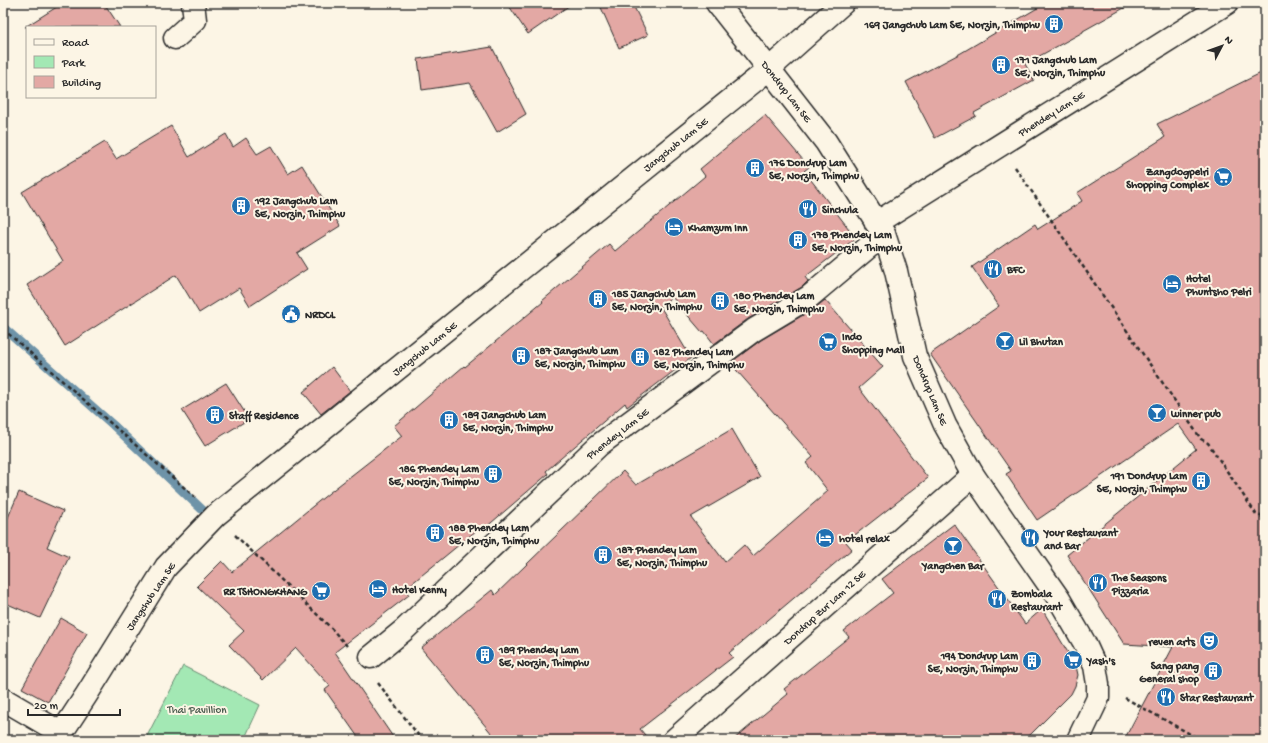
<svg xmlns="http://www.w3.org/2000/svg" width="1268" height="743" font-family="'Gochi Hand',sans-serif">
<style>
.green{fill:#a3e8b4;stroke:#678a70}
.lines{fill:none;stroke-linecap:round;stroke-linejoin:round}
.stream{stroke:#6e93a8;stroke-width:9}
.building{fill:#e3a8a4;stroke:#2b2b2b}
.minor-casing{stroke:#2b2b2b;stroke-width:25}
.major-casing{stroke:#2b2b2b;stroke-width:25}
.path{stroke:#2b2b2b;stroke-width:2.5;stroke-dasharray:4 3;stroke-linecap:butt}
.minor{stroke:#fcf5e5;stroke-width:22}
.major{stroke:#fcf5e5;stroke-width:22}
.labels{text-anchor:middle;stroke-width:4;stroke-linejoin:round;paint-order:stroke}
.poi-label{font-size:11px;font-weight:bold;fill:#2b2b2b;stroke:#fcf5e5;text-anchor:start}
.street-label{font-size:11px;fill:#2b2b2b;stroke:#fcf5e5}
.park-label{font-size:11px;fill:#495a4d;stroke:#fcf5e5}
</style>
<rect width="100%" height="100%" fill="#fcf5e5"/>
<filter id="ink" filterUnits="userSpaceOnUse"><feTurbulence type="fractalNoise" baseFrequency=".025" numOctaves="2"/><feDisplacementMap in="SourceGraphic" scale="8" xChannelSelector="R" yChannelSelector="G"/><feConvolveMatrix kernelMatrix="1 2 1 2 8 2 1 2 1" color-interpolation-filters="sRGB"/></filter>
<g filter="url(#ink)">
<path class="green" d="M183,666L260,705L244,740H145Z"/>
<g class="lines">
<path class="stream" d="M3,327L113,425L211,518"/>
</g>
<path class="building" d="M63,3H104L120,27H25Z
M507,3H573L528,34Z
M599,3H632L648,35L619,48Z
M1046,3H1133L1083,31V32L1025,64L1034,80L974,113L976,116L935,138L906,82L961,53Z
M492,47L526,114L497,132L470,83L422,90L418,59Z
M1265,71V740H1124L1173,647L1124,644L1067,555L1196,449L1178,424L1037,520L1006,474L1011,471L930,354L999,306L972,267L1035,224L1038,229L1082,201L1077,193L1165,137L1157,124Z
M765,115L809,167L804,171L856,238L805,277L808,281L802,287L748,319L714,344L704,331L702,332L672,297L660,306L691,358L627,407L625,403L546,471L548,474L484,529L482,526L405,589L409,595L335,652L395,740H360L325,690L330,686L296,648L263,680L229,645L244,631L197,586L222,561L232,572L329,493L402,436L394,426L464,366L465,367L543,302L542,301L609,244L615,251L705,176L700,169Z
M171,126L189,157L226,134L233,147L246,138L257,154L271,146L288,174L302,165L340,226L297,253L307,269L250,306L239,288L199,313L176,275L65,346L27,285L63,261L22,192L105,142L116,159Z
M825,300L883,367L859,388L928,478L846,542L852,549L729,653L733,657L640,729L649,740H497L421,648L492,590L495,595L623,471L636,485L732,429L760,477L691,517L725,562L744,545L753,556L828,491L806,463L813,457L730,363L761,340L815,308Z
M332,367L350,391L321,414L303,392Z
M226,383L249,419L205,446L182,410Z
M19,492L63,511L47,547L69,557L40,618L3,602V529Z
M954,524L1025,624L1042,609L1076,666L1078,675L1075,686L1071,694L1025,740H733L788,694L784,689L849,637L844,631L893,593L882,579Z
M61,618L87,633L48,702L22,688Z"/>
<g class="lines">
<g class="minor-casing">
<path id="minor" d="M717,3L769,69
M175,38L195,20L193,3
M876,223L1227,3
M371,657L404,630L599,445L754,330L809,297L884,234
M3,699L61,733
M674,740L973,475"/>
</g>
<g class="major-casing">
<path id="major" d="M769,69L826,142L884,234L896,271L915,356L945,425L973,475L1006,523L1059,599L1084,642L1095,666L1098,684V698L1078,740
M57,740L87,694L166,567L216,515L769,69L843,3"/>
</g>
<path class="path" d="M1015,167L1201,439L1208,443L1256,514L1265,518
M3,329L195,497
M235,535L331,628L347,646
M378,683L422,740
M1125,698L1201,740"/>
<use href="#minor" class="minor"/>
<use href="#major" class="major"/>
</g>
</g>
<defs>
<g id="building-disc" transform="scale(1)"><circle r="9.5" fill="#1f6fb2" stroke="#fcf5e5"/><path d="M-4-6H4V6H1V3H-1V6H-4ZM-2.5-4.3h1.7v1.8h-1.7ZM.8-4.3h1.7v1.8H.8ZM-2.5-1h1.7V.8h-1.7ZM.8-1h1.7V.8H.8Z" fill="#fff"/></g>
<g id="supermarket-disc" transform="scale(1)"><circle r="9.5" fill="#1f6fb2" stroke="#fcf5e5"/><path d="M-6-5.5h2.5l.6 2H6L4.5 2H-2.5L-4.4-4H-6ZM-1.5 3.2a1.3 1.3 0 1 0 .1 0ZM3 3.2a1.3 1.3 0 1 0 .1 0Z" fill="#fff"/></g>
<g id="restaurant-disc" transform="scale(1)"><circle r="9.5" fill="#1f6fb2" stroke="#fcf5e5"/><path d="M-5-6h1v4h1v-4h1v4h1v-4h1v5L-1.5 .5V6h-2V.5L-5-1ZM5-6V6H3V1.5H1.5Q1.5-4 5-6Z" fill="#fff"/></g>
<g id="hotel-disc" transform="scale(1)"><circle r="9.5" fill="#1f6fb2" stroke="#fcf5e5"/><path d="M-6-4.5h1.5V1H6V5H4.5V3h-9V5H-6ZM-4 0a1.8 1.8 0 1 1 3.6 0ZM.5 0V-2.5h3Q6-2.5 6 0Z" fill="#fff"/></g>
<g id="civic-disc" transform="scale(1)"><circle r="9.5" fill="#1f6fb2" stroke="#fcf5e5"/><path d="M-.6-6.5H3V-4.5H.6V-3L4-1V1h2V6H-6V1h2V-1L-.6-3ZM-1.2 2.5V6h2.4V2.5Z" fill="#fff"/></g>
<g id="bar-disc" transform="scale(1)"><circle r="9.5" fill="#1f6fb2" stroke="#fcf5e5"/><path d="M-6-5H6L.8 .8V4.5H3.5V6h-7V4.5H-.8V.8Z" fill="#fff"/></g>
<g id="theatre-disc" transform="scale(1)"><circle r="9.5" fill="#1f6fb2" stroke="#fcf5e5"/><path d="M-5-5.5Q0-4 5-5.5V0Q5 5 0 6Q-5 5-5 0ZM-3.3-2.5H-1v1.5H-3.3ZM1-2.5H3.3v1.5H1ZM-2.8 1Q0 5.5 2.8 1Z" fill="#fff"/></g>
</defs>
<g fill-rule="evenodd">
<use href="#building-disc" x="1054" y="24"/>
<use href="#building-disc" x="1001" y="65"/>
<use href="#building-disc" x="755" y="168"/>
<use href="#supermarket-disc" x="1223" y="177"/>
<use href="#building-disc" x="241" y="206"/>
<use href="#restaurant-disc" x="808" y="209"/>
<use href="#hotel-disc" x="674" y="227"/>
<use href="#building-disc" x="798" y="240"/>
<use href="#restaurant-disc" x="993" y="269"/>
<use href="#hotel-disc" x="1172" y="284"/>
<use href="#building-disc" x="598" y="299"/>
<use href="#building-disc" x="720" y="301"/>
<use href="#civic-disc" x="291" y="314"/>
<use href="#bar-disc" x="1005" y="341"/>
<use href="#supermarket-disc" x="828" y="342"/>
<use href="#building-disc" x="521" y="356"/>
<use href="#building-disc" x="640" y="357"/>
<use href="#bar-disc" x="1157" y="413"/>
<use href="#building-disc" x="215" y="415"/>
<use href="#building-disc" x="449" y="420"/>
<use href="#building-disc" x="493" y="474"/>
<use href="#building-disc" x="1201" y="481"/>
<use href="#building-disc" x="435" y="533"/>
<use href="#hotel-disc" x="825" y="538"/>
<use href="#restaurant-disc" x="1030" y="538"/>
<use href="#bar-disc" x="953" y="546"/>
<use href="#building-disc" x="603" y="555"/>
<use href="#restaurant-disc" x="1098" y="583"/>
<use href="#hotel-disc" x="378" y="589"/>
<use href="#supermarket-disc" x="321" y="591"/>
<use href="#restaurant-disc" x="997" y="599"/>
<use href="#theatre-disc" x="1209" y="641"/>
<use href="#building-disc" x="485" y="655"/>
<use href="#supermarket-disc" x="1073" y="660"/>
<use href="#building-disc" x="1032" y="661"/>
<use href="#building-disc" x="1213" y="671"/>
<use href="#restaurant-disc" x="1166" y="697"/>
</g>
<g class="labels">
<g class="poi-label">
<text x="1040" y="28" text-anchor="end">169 Jangchub Lam SE, Norzin, Thimphu</text>
<text x="1015" y="63">171 Jangchub Lam<tspan x="1015" dy="13">SE, Norzin, Thimphu</tspan></text>
<text x="769" y="166">176 Dondrup Lam<tspan x="769" dy="13">SE, Norzin, Thimphu</tspan></text>
<text x="1209" y="175" text-anchor="end">Zangdogpelri<tspan x="1209" dy="13">Shopping Complex</tspan></text>
<text x="255" y="204">192 Jangchub Lam<tspan x="255" dy="13">SE, Norzin, Thimphu</tspan></text>
<text x="822" y="213">Sinchula</text>
<text x="688" y="231">Khamzum Inn</text>
<text x="812" y="238">178 Phendey Lam<tspan x="812" dy="13">SE, Norzin, Thimphu</tspan></text>
<text x="1007" y="273">BFC</text>
<text x="1186" y="282">Hotel<tspan x="1186" dy="13">Phuntsho Pelri</tspan></text>
<text x="612" y="297">185 Jangchub Lam<tspan x="612" dy="13">SE, Norzin, Thimphu</tspan></text>
<text x="734" y="299">180 Phendey Lam<tspan x="734" dy="13">SE, Norzin, Thimphu</tspan></text>
<text x="305" y="318">NRDCL</text>
<text x="842" y="340">Indo<tspan x="842" dy="13">Shopping Mall</tspan></text>
<text x="1019" y="345">Lil Bhutan</text>
<text x="535" y="354">187 Jangchub Lam<tspan x="535" dy="13">SE, Norzin, Thimphu</tspan></text>
<text x="654" y="355">182 Phendey Lam<tspan x="654" dy="13">SE, Norzin, Thimphu</tspan></text>
<text x="1171" y="417">winner pub</text>
<text x="463" y="418">189 Jangchub Lam<tspan x="463" dy="13">SE, Norzin, Thimphu</tspan></text>
<text x="229" y="419">Staff Residence</text>
<text x="479" y="472" text-anchor="end">186 Phendey Lam<tspan x="479" dy="13">SE, Norzin, Thimphu</tspan></text>
<text x="1187" y="479" text-anchor="end">191 Dondrup Lam<tspan x="1187" dy="13">SE, Norzin, Thimphu</tspan></text>
<text x="449" y="531">188 Phendey Lam<tspan x="449" dy="13">SE, Norzin, Thimphu</tspan></text>
<text x="1044" y="536">Your Restaurant<tspan x="1044" dy="13">and Bar</tspan></text>
<text x="839" y="542">hotel relax</text>
<text x="617" y="553">187 Phendey Lam<tspan x="617" dy="13">SE, Norzin, Thimphu</tspan></text>
<text x="953" y="569" text-anchor="middle">Yangchen Bar</text>
<text x="1112" y="581">The Seasons<tspan x="1112" dy="13">Pizzaria</tspan></text>
<text x="392" y="593">Hotel Kenny</text>
<text x="307" y="595" text-anchor="end">RR TSHONGKHANG</text>
<text x="1011" y="597">Zombala<tspan x="1011" dy="13">Restaurant</tspan></text>
<text x="1195" y="645" text-anchor="end">reven arts</text>
<text x="499" y="653">189 Phendey Lam<tspan x="499" dy="13">SE, Norzin, Thimphu</tspan></text>
<text x="1018" y="659" text-anchor="end">194 Dondrup Lam<tspan x="1018" dy="13">SE, Norzin, Thimphu</tspan></text>
<text x="1087" y="664">Yash's</text>
<text x="1199" y="669" text-anchor="end">Sang pang<tspan x="1199" dy="13">General shop</tspan></text>
<text x="1180" y="701">Star Restaurant</text>
</g>
<g class="street-label">
<text transform="translate(787 91) rotate(52)" y="4">Dondrup Lam SE</text>
<text transform="translate(1051 113) rotate(-32)" y="4">Phendey Lam SE</text>
<text transform="translate(675 144) rotate(-39)" y="4">Jangchub Lam SE</text>
<text transform="translate(424 348) rotate(-39)" y="4">Jangchub Lam SE</text>
<text transform="translate(931 390) rotate(67)" y="4">Dondrup Lam SE</text>
<text transform="translate(617 433) rotate(-38)" y="4">Phendey Lam SE</text>
<text transform="translate(150 596) rotate(-56)" y="4">Jangchub Lam SE</text>
<text transform="translate(824 607) rotate(-42)" y="4">Dondrup Zur Lam 12 SE</text>
</g>
<g class="park-label">
<text x="197" y="713">Thai Pavillion</text>
</g>
</g>
<rect width="1268" height="743" fill="none" stroke="#fcf5e5" stroke-width="16"/>
<rect x="8" y="8" width="1252" height="727" fill="none" stroke="#2b2b2b" stroke-width="1.5" filter="url(#ink)"/>
<rect x="26" y="26" width="130" height="72" fill="#fcf5e5" stroke="#a8a49b"/>
<rect x="34" y="39" width="20" height="6" fill="#fcf5e5" stroke="#a8a49b"/>
<text x="62" y="46" font-size="12" fill="#2b2b2b">Road</text>
<rect x="34" y="56" width="20" height="12" fill="#a3e8b4" stroke="#a8a49b"/>
<text x="62" y="66" font-size="12" fill="#2b2b2b">Park</text>
<rect x="34" y="76" width="20" height="12" fill="#e3a8a4" stroke="#a8a49b"/>
<text x="62" y="86" font-size="12" fill="#2b2b2b">Building</text>
<g transform="translate(1222 46) rotate(49)" stroke="#fcf5e5" stroke-width="3" paint-order="stroke">
<path d="M0-3L7 15L0 10L-7 15Z" fill="#2b2b2b"/>
<text y="-6" font-size="11" font-weight="bold" text-anchor="middle" fill="#2b2b2b">N</text>
</g>
<path d="M28 709v6h92v-6" fill="none" stroke="#2b2b2b" stroke-width="2"/>
<text x="34" y="709" font-size="12" fill="#2b2b2b" stroke="#fcf5e5" stroke-width="3" paint-order="stroke">20 m</text>
</svg>
